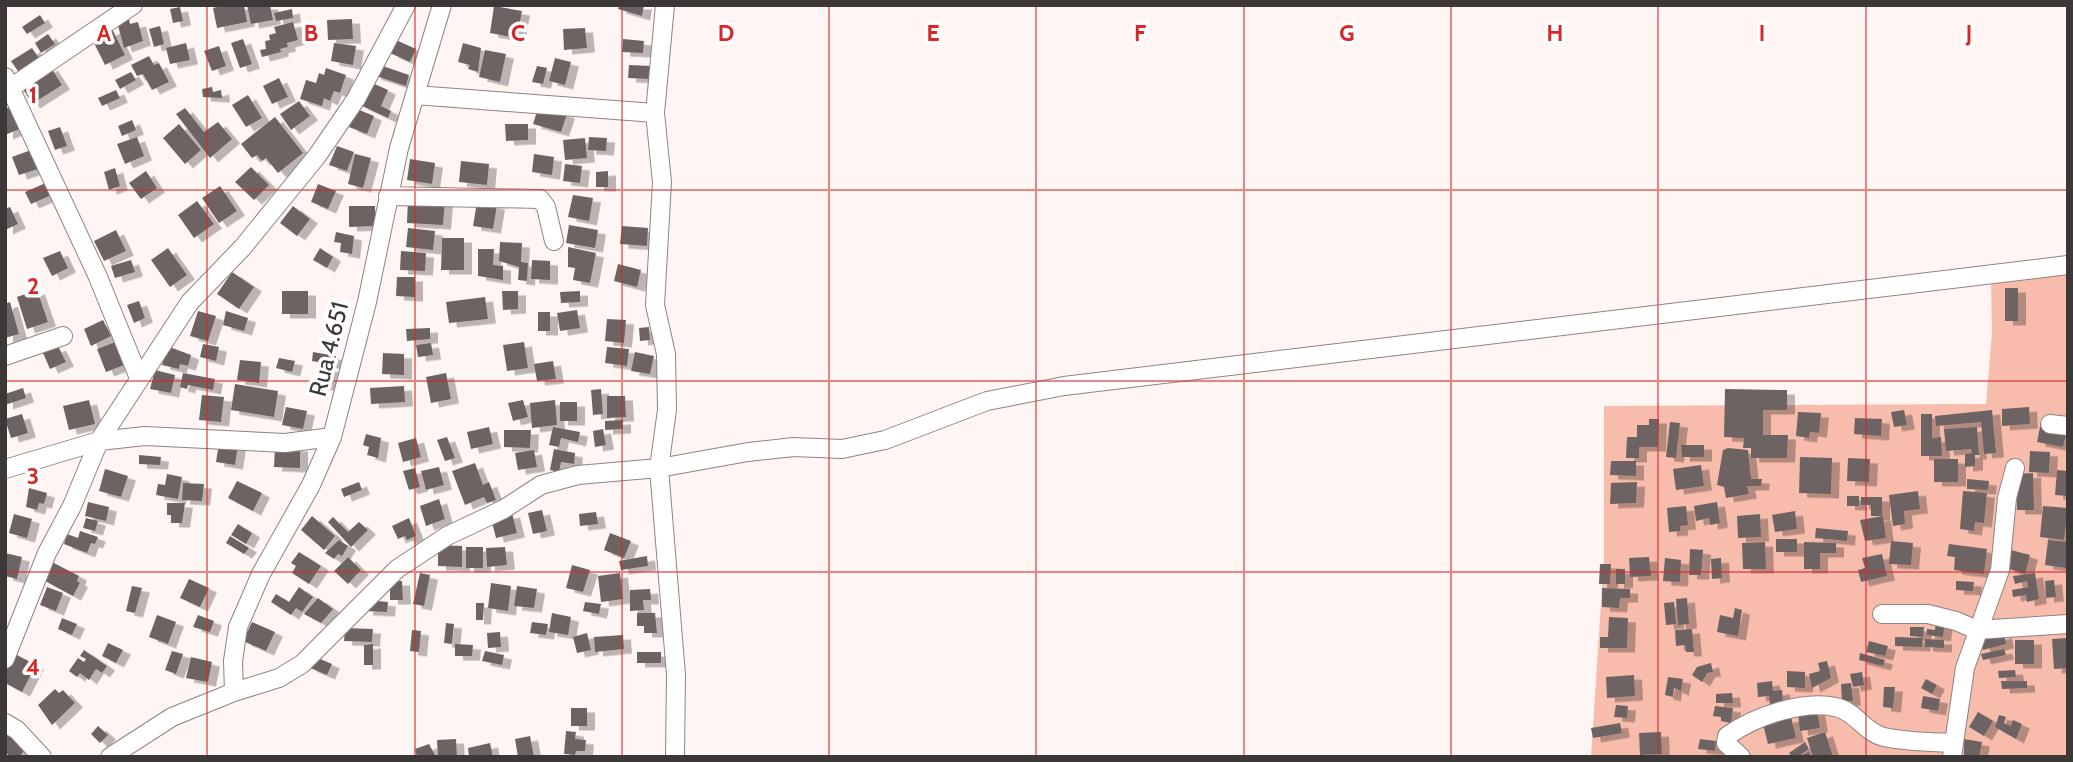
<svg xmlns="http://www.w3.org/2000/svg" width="2073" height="762" font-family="Cabin,sans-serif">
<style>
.green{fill:#f7bcac}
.building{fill:#6d6462;filter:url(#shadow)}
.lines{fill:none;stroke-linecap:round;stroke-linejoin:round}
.minor-casing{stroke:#8d8482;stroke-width:20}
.minor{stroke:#fff;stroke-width:18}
.grid{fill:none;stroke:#d62828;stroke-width:2;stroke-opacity:0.55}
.labels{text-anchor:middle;stroke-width:7;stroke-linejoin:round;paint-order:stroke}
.street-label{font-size:24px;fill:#3c3837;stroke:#fff}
.grid-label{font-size:23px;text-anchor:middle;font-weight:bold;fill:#d62828;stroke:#fff;stroke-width:7;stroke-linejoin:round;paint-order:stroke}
</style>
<defs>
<filter id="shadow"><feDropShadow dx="8" dy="4.5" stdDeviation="0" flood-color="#0004"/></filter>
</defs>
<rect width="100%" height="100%" fill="#fff6f4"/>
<path class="green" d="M2068,270V757H1591L1604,557V406L1986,404L1992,333L1991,277Z"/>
<path class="building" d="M224,5H244L247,22L217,28L213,8Z
M247,5H270L273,20L251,24Z
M619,5H644L642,16L618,9Z
M494,6L522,11L517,38L490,33Z
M180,7L183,21L173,23L170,9Z
M292,9L293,18L276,21L274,13Z
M40,15L45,23L27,34L22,27Z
M129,19L130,24L138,22L143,41L124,48L117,22Z
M352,19L353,39L328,40L327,20Z
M293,22L298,40L287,43L288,47L280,49L281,52L262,57L260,50L266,49L265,41L270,40L269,35L276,33L274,27Z
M160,26L164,44L154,47L149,29Z
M585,28L587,48L564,50L563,29Z
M112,29L125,55L105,65L92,39Z
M48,34L55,44L41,53L35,43Z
M243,39L252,64L240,68L231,43Z
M623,39L644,41L643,53L622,52Z
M396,40L416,49L410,62L390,53Z
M186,43L190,60L170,64L166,48Z
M334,43L356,46L353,65L331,61Z
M463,43L481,48L478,72L468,69L470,65L458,62Z
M219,46L226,66L212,71L204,51Z
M32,48L41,61L20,74L11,61Z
M485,50L506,54L500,82L479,77Z
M149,56L154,65L159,63L169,82L152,90L143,74L137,76L131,65Z
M555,58L571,62L565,85L549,81Z
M377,64L409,75L406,86L373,75Z
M629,65L651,66L650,79L628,78Z
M50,66L62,85L32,104L20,84Z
M537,66L547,68L543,84L532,82Z
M326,68L346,75L340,93L334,91L330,101L324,98L322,106L300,99L306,80L316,83L319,73L324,75Z
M131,72L136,80L120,89L115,80Z
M279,78L288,97L272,104L263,86Z
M370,82L388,90L381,106L391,111L388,118L360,105Z
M212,87L213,92L221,90L222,98L203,97L202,89Z
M116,90L120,98L102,106L98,98Z
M248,95L262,118L246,127L232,105Z
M299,101L310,116L291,130L280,114Z
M539,105L567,114L561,132L533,124Z
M13,106L22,128L5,135V109Z
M185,108L204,132L218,122L232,139L210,158L176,114Z
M357,109L374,116L367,134L349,127Z
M275,117L303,153L278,173L266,158L262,161L257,155L252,158L241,144Z
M132,120L136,130L122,136L118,126Z
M179,124L201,150L185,164L163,138Z
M505,124H528V140L506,141Z
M60,127L67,146L55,150L48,131Z
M137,137L144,156L125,164L117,144Z
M589,137L607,138L606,151L588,150Z
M585,138L587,158L565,160L563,140Z
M337,146L354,152L347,171L329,165Z
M31,150L38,169L19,175L12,157Z
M355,154L371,158L363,188L348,184Z
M534,154L554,157L552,175L532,172Z
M410,159L435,163L432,184L407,180Z
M461,161L489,164L487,185L459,182Z
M565,164L582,166L580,183L563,181Z
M251,167L269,185L254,200L235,182Z
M115,168L120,186L109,190L104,172Z
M146,171L157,188L141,199L129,183Z
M608,171V187H596V172Z
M48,182L54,194L31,204L25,192Z
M318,184L336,191L328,209L311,202Z
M220,186L237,211L219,223L202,198Z
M573,195L593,198L589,221L568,217Z
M408,199L445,201L443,225L407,223Z
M197,201L214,224L194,238L178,215Z
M477,202L497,205L493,229L473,226Z
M293,206L310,219L297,236L280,223Z
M349,206H375V226L349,227Z
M10,207L18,224L5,230V209Z
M569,225L598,230L595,248L566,243Z
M622,226L648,228L647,246L620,244Z
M408,228L435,231L433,250L406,247Z
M116,230L126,251L104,261L94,241Z
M336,232L354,236L352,254L340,252L341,243L334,242Z
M442,238H464V270H441Z
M500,242L522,243L521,262L528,263L527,281L518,280L519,267L499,261Z
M568,247L596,253L590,283L573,280L575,268L568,267Z
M168,248L187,275L170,287L151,260Z
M320,248L333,257L327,268L313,260Z
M478,249H494L493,265L503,266V280L478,276Z
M60,251L68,268L52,276L43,258Z
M401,251L426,253L425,271L400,270Z
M131,260L135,272L115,278L111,266Z
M532,260L550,261V280L531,279Z
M618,264L641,270L637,287L614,281Z
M232,272L254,287L239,309L217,294Z
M397,277H415V297L396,296Z
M2005,288H2018V321H2005Z
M37,290L48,322L27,329L17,297Z
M282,291H308V314H282Z
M502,291H518V309L503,310Z
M580,291V302L561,303L560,292Z
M485,297L488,319L449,323L446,302Z
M139,301L145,318L134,323L127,305Z
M10,302L19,334L5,338V304Z
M577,310L580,328L560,331L557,313Z
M198,311L216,316L208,341L190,336Z
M226,311L248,318L244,331L223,325Z
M538,312H550V331H538Z
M607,319L626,320L624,343L605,341Z
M103,320L111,336L91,346L84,329Z
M649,327L650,340L640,341L639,328Z
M430,328V339L407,341L406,329Z
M118,341L127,364L106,372L97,349Z
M524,342L528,368L507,371L503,345Z
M431,343L433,355L418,357L416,345Z
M203,344L219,347L216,361L200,357Z
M58,346L66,362L50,369L43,353Z
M167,346L191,355L188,366L180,364L179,369L162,365Z
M607,347L629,349L627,366L605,363Z
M313,352L336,356L334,365L312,361Z
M635,352L654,356L650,374L631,371Z
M383,353L404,354V375L382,374Z
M279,358L295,361L292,372L276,368Z
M240,360L261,362L259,383L237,380Z
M553,361L556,379L537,381L534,364Z
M319,366L333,368L329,387L315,384Z
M155,370L175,375L171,393L150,389Z
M183,373L215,379L213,390L188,385L187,389L180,387Z
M446,373L451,399L431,403L426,377Z
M235,384L278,391L274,417L231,410Z
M404,386L405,402L371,404L370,388Z
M23,388L26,398L5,405V394Z
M601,389L603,414L593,415L591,390Z
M1725,389L1787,390V410H1763V435H1788L1787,458H1751V448H1743L1744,438L1724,437Z
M202,395L224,397L221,422L199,420Z
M607,396H625L626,417L607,418Z
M89,400L95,424L69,430L63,406Z
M523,400L528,417L513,421L508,403Z
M555,400L557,425L532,428L530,403Z
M560,402H577V421H560Z
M286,407L307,411L303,429L282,425Z
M2029,407L2030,424L2002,426V409Z
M1904,410L1907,425L1894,427L1891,412Z
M1992,410L1996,453L1984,454L1981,422L1936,426L1935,416Z
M1798,412L1821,413L1819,433L1810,432L1809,438L1796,436Z
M22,414L28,433L11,438L5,419Z
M1921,414H1932V438L1941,437L1942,456H1921Z
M1855,418L1882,419L1881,436L1854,434Z
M1649,419H1659L1658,447H1639V458H1626L1627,437H1637V425H1649Z
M623,420V429L605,430V421Z
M1670,422L1680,423L1676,458L1666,457Z
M2041,422L2068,427L2063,447L2037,442Z
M489,427L493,444L471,449L467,432Z
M553,427L580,432L578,442L561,438L559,447L549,445Z
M1977,427L1979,455H1975V466L1965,467V454L1972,453L1971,449L1946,451L1944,429Z
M603,429L606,445L595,447L593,431Z
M504,430H531L530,448L504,447Z
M366,434L381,438L378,458L367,455L369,447L363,445Z
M447,437L455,458L445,461L437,440Z
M416,438L421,457L403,462L398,443Z
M219,443L238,445L235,465L216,462Z
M1681,445H1704V457H1682Z
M275,446L300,447V468L274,467Z
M1728,448L1748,450L1751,479H1762L1761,486H1747L1749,494L1726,498L1724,487L1717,485L1723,450Z
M554,449L575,453L574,464L561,462L559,472L550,470Z
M534,450L537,467L518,470L515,453Z
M2030,451L2050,452L2049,473L2029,472Z
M139,455L161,457L160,465L139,464Z
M1800,457L1832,458L1831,494L1799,493Z
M1848,458L1870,459L1869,482L1847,481Z
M1934,459H1958V482H1934Z
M1611,461H1636V476L1610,475Z
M475,463L483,485L489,482L496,500L487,503L484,497L465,505L452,471Z
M1701,465L1704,486L1676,490L1673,469Z
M439,467L444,485L426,490L421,471Z
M415,468L420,487L409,490L403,471Z
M105,469L128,476L121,497L99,491Z
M2057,470L2068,471V496L2055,495Z
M2033,473L2034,510H2017V474Z
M167,474L182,477L178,499L156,495L158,484L165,485Z
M1967,479L1989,481L1988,490L1967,489Z
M237,481L262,493L253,511L228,498Z
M359,482L362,490L344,497L341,489Z
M1637,482L1636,503L1610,504L1611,483Z
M183,483L204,484L202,501L182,500Z
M29,488L47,493L44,504L39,503L37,510L26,507Z
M1918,491L1920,509L1904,511L1905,524L1893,526L1889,495Z
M1963,491L1987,493L1984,523L1975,522L1974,531L1960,529Z
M1847,496H1859V506H1847Z
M1861,497H1882V516H1871V505H1861Z
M439,499L445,519L426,526L420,506Z
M88,502L109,507L106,521L85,516Z
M1717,502L1720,523L1710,525L1709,518L1696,521L1694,506Z
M167,503H185L182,523H171V515H167Z
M1686,506L1688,525L1680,526V531L1669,532L1667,508Z
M2043,506L2068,508L2064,540L2040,537Z
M542,510L547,531L533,534L528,513Z
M1795,511L1797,529L1775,532L1772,515Z
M596,512L598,524L580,526L579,514Z
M512,513L517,533L496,538L491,518Z
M14,514L32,519L27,538L9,533Z
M1760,514L1761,537L1738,538L1737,516Z
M312,516L335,536L324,550L301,530Z
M1883,516L1886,538L1865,541L1860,520Z
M333,517L348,532L359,522L368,530L351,547L328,522Z
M86,518L98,521L95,531L83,528Z
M409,518L416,536L407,540L405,536L398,539L392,526Z
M238,524L252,533L246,544L231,535Z
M1816,528L1848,531L1847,541L1815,538Z
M80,531L98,537L95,544L91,543L87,553L64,544L67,534L78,538Z
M610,533L631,541L624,558L604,550Z
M230,536L249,548L244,554L226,543Z
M1776,539H1797V552H1776Z
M339,540L348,546L342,556L338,554L334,559L325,553Z
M2048,540L2068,542L2066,568L2045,565Z
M1891,541L1913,543L1911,565L1889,564Z
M1765,542L1766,569H1743L1742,543Z
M1804,542L1836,543V553H1820V569H1804Z
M1949,544L1987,549L1984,574L1954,570L1955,557L1947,556Z
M438,545L462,546V567L438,566Z
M466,547H483V568H466Z
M505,547L507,565L487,567L486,548Z
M1690,549L1703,550L1701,575H1689Z
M2011,550L2030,555L2025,574L2006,568Z
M299,552L321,566L309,584L292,573L296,566L291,563Z
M5,553L22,557L17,579L5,576Z
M1882,554L1887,576L1861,582L1858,570L1865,568L1862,558Z
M647,556L648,566L621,570L619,561Z
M348,557L361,570L348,584L334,571Z
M1649,557L1651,576L1630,577L1629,558Z
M1665,558L1681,560L1680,582L1663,581Z
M1721,558L1722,578L1712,579L1711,559Z
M48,560L79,576L77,581L80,583L73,596L45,581L49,573L43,570Z
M1600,564H1611L1610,584H1599Z
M572,565L590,570L583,592L566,588Z
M1616,569H1625V584H1616Z
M420,573L430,575L424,606L413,604Z
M620,573L623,599L601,602L598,576Z
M2035,573L2039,599L2027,602L2026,595L2013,597L2012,590L2028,587L2027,581L2015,584L2013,576Z
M189,579L209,588L200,607L180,598Z
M2054,580L2056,597L2046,598L2045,581Z
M390,581H402L403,600H390Z
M1956,581L1974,582L1973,591L1956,590Z
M491,583L511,586L508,611L488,608Z
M132,586L142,588L135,613L126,611Z
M517,586L537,589L534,608L514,606Z
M47,587L63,593L56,611L40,605Z
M299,587L313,597L302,612L296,608L291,615L271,602L276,594L289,602Z
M1602,588L1630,589V598H1620L1619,608L1602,607Z
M650,589L651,600H643L644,610L630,611V590Z
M318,598L333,609L321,623L304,614Z
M1687,598L1689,624L1678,625L1676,599Z
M366,600L388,602L387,612L365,611Z
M585,602L601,604L599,614L583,611Z
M1674,602L1676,624L1666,625L1664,603Z
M476,603H484L483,620H476Z
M1735,608L1742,610L1738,636L1717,632L1720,615L1733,618Z
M552,613L571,617L568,635L549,632Z
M637,613H655L657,633H644V626H637Z
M157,615L176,622L168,644L149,637Z
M198,615L214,621L210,632L193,627Z
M1609,617L1628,618L1627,648H1600V637H1608Z
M62,618L77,624L72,635L58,629Z
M1936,621L1945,622L1943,637L1927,635V629L1935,630Z
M252,622L275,632L266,651L243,641Z
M532,622L548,624L546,635L530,633Z
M446,623L454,624L452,644L444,643Z
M1910,627H1924L1923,637L1910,636Z
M345,628L373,629L372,642L344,641Z
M1692,629L1694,652H1686L1685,645L1676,646L1675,630Z
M412,630L421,631L419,652L410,651Z
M500,632L501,647L488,648L487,633Z
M587,633L591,650L577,653L573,637Z
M2004,634L2006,644L1983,650L1980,639Z
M623,635L624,649L595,652L594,637Z
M1895,637L1923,638L1922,647L1895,646Z
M2068,638V668L2054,669L2052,639Z
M1925,639L1944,640V648L1925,647Z
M2015,640H2034V664H2015Z
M1869,641L1888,646L1885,656L1866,652Z
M108,643L123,650L116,663L102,656Z
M373,644V665H364V645Z
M455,644L473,645L472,656H455Z
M2004,649L2006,655L1983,660L1981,654Z
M84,650L107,666L102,673L96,669L89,680L80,673L77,677L69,671L78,658L84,662L86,659L80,656Z
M172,651L183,654L176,674L165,670Z
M485,651L504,655L502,665L482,661Z
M637,652H661V663H637Z
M1860,653L1885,660L1883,666L1859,660Z
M15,654L36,665L22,692L5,683V672Z
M313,656L332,664L327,675L308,667Z
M191,657L212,662L208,682L186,678Z
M1827,661L1831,678L1812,688L1809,674L1820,671L1818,663Z
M1711,663L1713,672L1707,673L1702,682L1692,675L1697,667Z
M2015,670L2016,677L1999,678L1998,671Z
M1787,671L1805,672V688L1787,687Z
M1862,672L1864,685L1853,687L1850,674Z
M1634,675L1635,696L1607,698L1606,677Z
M1668,677L1683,679L1681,691L1674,688L1673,697L1665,695Z
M1926,679L1937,685L1932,694L1921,688Z
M1772,681L1773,691L1782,690L1783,703L1770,705L1769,696L1758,697L1757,683Z
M2001,681H2027V688L2002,689Z
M1851,683L1853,701L1842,702L1841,684Z
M1884,687H1895L1893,708L1883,707Z
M55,689L59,693L63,690L75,703L52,725L38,705Z
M1732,693L1733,703H1716V694Z
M1923,696L1940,699L1938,711L1921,708Z
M1616,705L1628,706L1627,718L1614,717Z
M1715,706L1733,708L1731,723L1721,721V717L1713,716Z
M571,708H587V726H571Z
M1817,710L1820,728L1800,731L1798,713Z
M1978,712L1993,721L1984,736L1969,727Z
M1999,715L2006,717L2004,723L2011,726L2013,720L2022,724L2016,739L1995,727Z
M1791,717L1796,738L1768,744L1763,724Z
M1620,723L1622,733L1593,738L1591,728Z
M98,726L108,735L100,743L91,734Z
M11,729L29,745L19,757H11L5,752V736Z
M566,731L576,732L575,739L586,740L585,751H576L575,755L564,754Z
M1661,732L1662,754L1640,755L1639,733Z
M1825,732L1833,757H1813L1807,738Z
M530,736L534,757H518L515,739Z
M456,739L457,757H438L437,740Z
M1700,739L1716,741L1715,751L1698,749Z
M1964,739L1982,742L1979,757L1964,756Z
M1805,742L1809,749L1798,757L1809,752L1811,757H1792L1789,753Z
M490,743L493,757H469L468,748Z
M429,744L436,757H417L415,749Z"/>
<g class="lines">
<g class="minor-casing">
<path id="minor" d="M665,5L655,113L662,182L655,305L666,354L667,410L659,468L676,675L675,757
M5,77L98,277L139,378
M9,89L133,5
M415,95L655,113
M388,196L540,199L546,207L554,241
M5,356L63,336
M2050,424L2068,426
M5,469L99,441L145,436L285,443L332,437
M1882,614H1928L1956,621L1977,630L2068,624
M5,659L47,553L72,506L99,441L190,302L243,247L317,156L356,99L406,5
M234,692L233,661L238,627L261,574L311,485L332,437L367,302L399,148L442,5
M5,723L17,730L42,757
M110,757L172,717L234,692L279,678L302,664L397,569L447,536L504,509L541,485L578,475L659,468L748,452L794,447L842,449L885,440L987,401L1064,386L2068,265
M1741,757L1726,743L1727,736C1754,717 1805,698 1839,708C1856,713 1866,733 1884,737C1906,742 1931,742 1954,743
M1952,757L1965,668L2000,570L2007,498L2015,468"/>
</g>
<use href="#minor" class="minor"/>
</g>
<path class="grid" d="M207,5V757M415,5V757M622,5V757M829,5V757M1036,5V757M1244,5V757M1451,5V757M1658,5V757M1866,5V757M5,190H2068M5,381H2068M5,572H2068"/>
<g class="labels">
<g class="street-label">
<text transform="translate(329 349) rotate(-76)" y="8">Rua 4.651</text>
</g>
</g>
<g class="grid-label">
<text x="104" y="41">A</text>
<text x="311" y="41">B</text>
<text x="518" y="41">C</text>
<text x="726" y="41">D</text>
<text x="933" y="41">E</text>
<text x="1140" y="41">F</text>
<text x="1347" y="41">G</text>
<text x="1555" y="41">H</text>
<text x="1762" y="41">I</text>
<text x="1969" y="41">J</text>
<text x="33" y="103">1</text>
<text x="33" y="294">2</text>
<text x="33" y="484">3</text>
<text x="33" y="675">4</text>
</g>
<rect width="2073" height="762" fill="none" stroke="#3c3837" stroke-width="14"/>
</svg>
